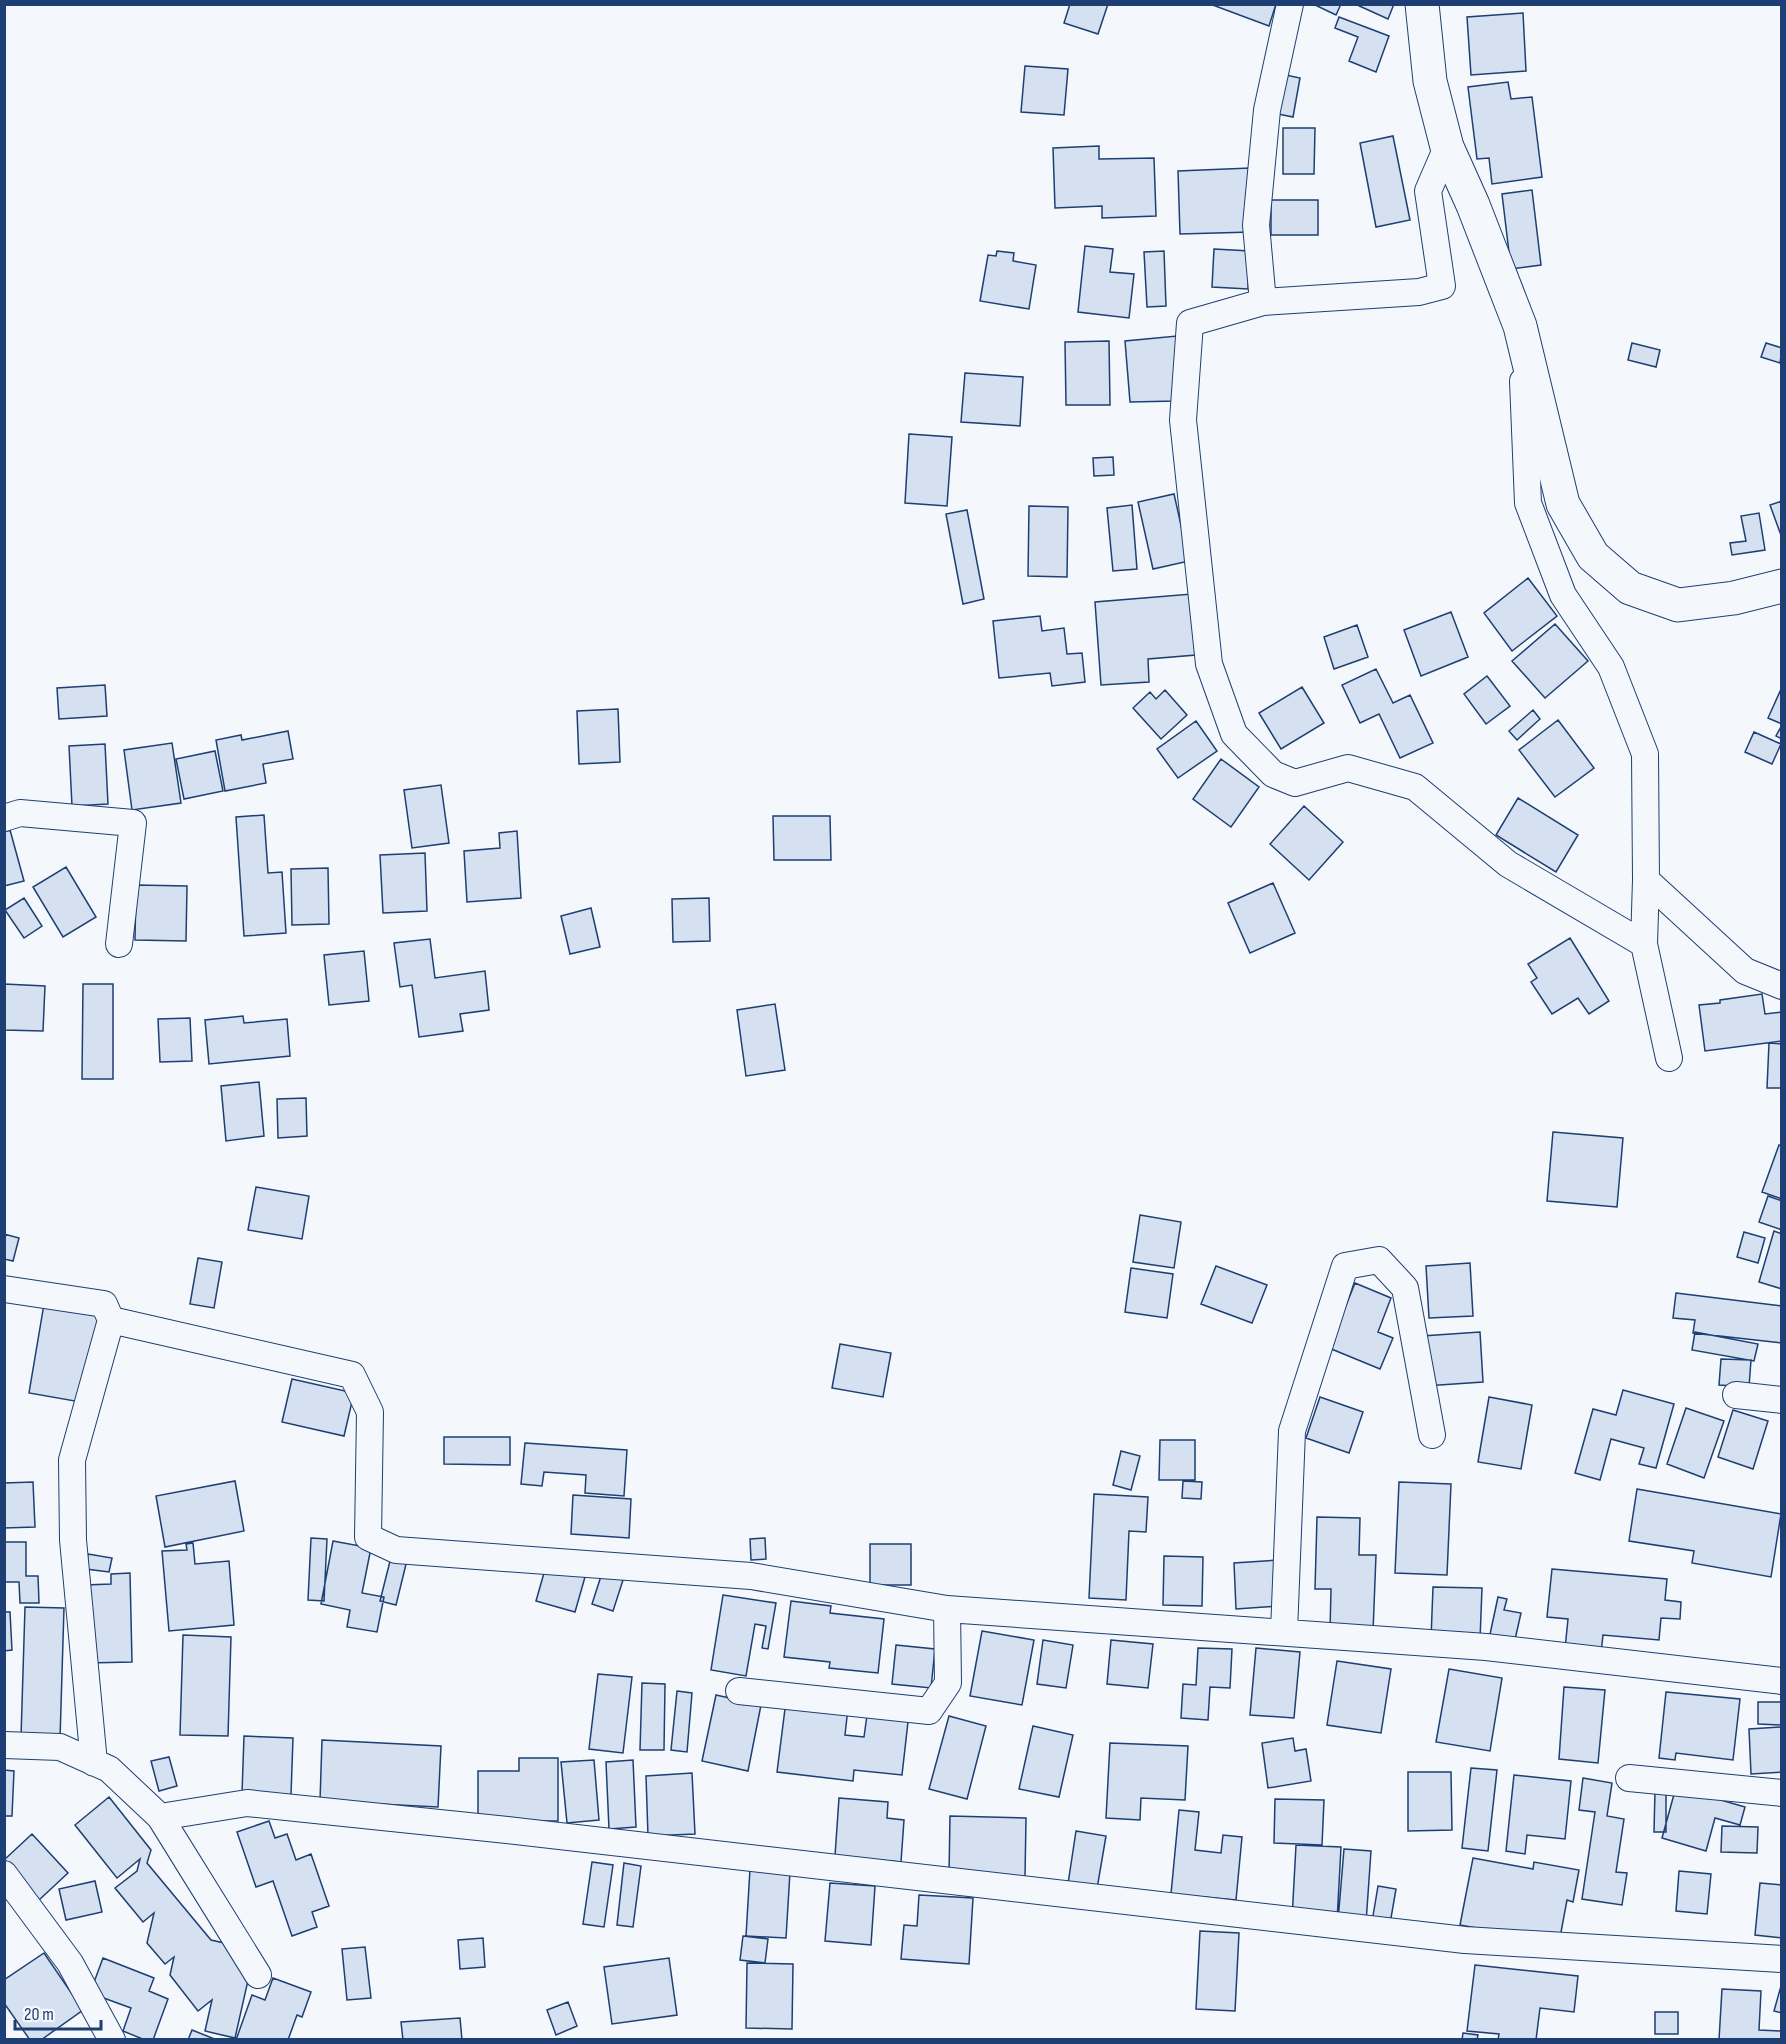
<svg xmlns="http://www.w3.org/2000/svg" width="1786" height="2044" font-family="'Sofia Sans Condensed',sans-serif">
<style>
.building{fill:#d5e0f0;stroke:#1d3f73;stroke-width:1.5}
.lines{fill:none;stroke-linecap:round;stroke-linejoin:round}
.minor-casing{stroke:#1d3f73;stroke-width:28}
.secondary-casing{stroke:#1d3f73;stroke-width:35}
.minor{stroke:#f4f7fb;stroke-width:26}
.secondary{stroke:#f4f7fb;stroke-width:33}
</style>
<rect width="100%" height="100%" fill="#f4f7fb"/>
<path class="building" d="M1070,4H1108L1098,34L1064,23Z
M1210,4H1276L1269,26Z
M1313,4H1341L1336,15Z
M1355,4H1394L1388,19Z
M1523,13L1526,71L1471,75L1467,17Z
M1339,17L1389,36L1376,72L1349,61L1358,37L1335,28Z
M1025,66L1068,69L1064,115L1021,112Z
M1281,74L1300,78L1293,117L1273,113Z
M1508,82L1511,99L1532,97L1542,177L1492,184L1489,158L1477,159L1468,87Z
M1283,128H1315L1314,174H1283Z
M1393,136L1410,220L1376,227L1360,143Z
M1099,146V159L1154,158L1156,216L1102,218V206L1055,208L1053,148Z
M1250,168L1252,232L1180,234L1178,171Z
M1532,190L1541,265L1511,269L1502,194Z
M1271,200H1318V235H1271Z
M1085,246L1113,249L1110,272L1134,274L1129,318L1078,312Z
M1214,249L1250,251L1248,289L1212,287Z
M997,251L1014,253L1013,261L1036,265L1029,309L980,301L988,255L996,256Z
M1164,251L1166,306L1147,307L1144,252Z
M1177,336L1176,401L1130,402L1125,341Z
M1109,341L1110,405H1066L1065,342Z
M1632,343L1660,350L1656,367L1628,360Z
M1766,343L1782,348L1780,363L1761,357Z
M965,373L1023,377L1020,426L961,422Z
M909,434L952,437L947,506L905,503Z
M1113,457L1114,475L1094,476L1093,458Z
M1174,494L1189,561L1153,569L1138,502Z
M1782,501V538L1770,505Z
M1132,505L1137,569L1113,571L1107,508Z
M1029,506L1068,507L1067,577L1028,576Z
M967,510L984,599L963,604L946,514Z
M1759,513L1765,550L1732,555L1730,543L1746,541L1741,516Z
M1528,578L1557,616L1512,651L1484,613Z
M1192,594L1196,655L1148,659L1149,682L1101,685L1095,602Z
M1451,612L1468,657L1421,676L1404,630Z
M1040,616L1042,631L1064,628L1067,654L1082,653L1085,682L1052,686L1050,673L999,678L993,621Z
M1555,624L1588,661L1545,698L1512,661Z
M1357,625L1368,657L1334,669L1324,637Z
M1376,669L1393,703L1410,695L1433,743L1400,758L1379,714L1360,723L1342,685Z
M1487,676L1510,706L1486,724L1464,694Z
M105,685L107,716L59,719L57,688Z
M1302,687L1324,723L1281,749L1259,713Z
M1782,687V724L1768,718Z
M1165,690L1187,715L1161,739L1133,708L1150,692L1156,699Z
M618,709L620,762L579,764L577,711Z
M1533,710L1540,719L1517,740L1509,731Z
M1558,720L1594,768L1555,797L1519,750Z
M1196,721L1217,751L1178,778L1157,749Z
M1782,725V739L1776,736Z
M288,731L293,759L263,764L266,783L225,791L216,740L241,735L242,740Z
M1754,732L1781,744L1772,764L1745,752Z
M172,743L181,803L132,810L124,750Z
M105,744L108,804L72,806L69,746Z
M215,751L223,791L184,799L176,759Z
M1221,759L1259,787L1231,827L1193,799Z
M441,785L449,843L412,848L404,790Z
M1518,798L1578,835L1556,872L1496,835Z
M1304,806L1343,842L1309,880L1270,844Z
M264,815L268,873L282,872L286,933L244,936L236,817Z
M773,816H830L831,860H774Z
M10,830L24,881L4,886V832Z
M517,831L521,898L467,902L464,851L500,848L499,833Z
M425,853L427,911L383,913L380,855Z
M66,867L96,917L63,937L33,887Z
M328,868L329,924L292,925L291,869Z
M1273,883L1295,933L1250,953L1228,903Z
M136,885L187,886L186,941L135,940Z
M24,898L42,926L24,938L5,910Z
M709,898L710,941L673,942L672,899Z
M591,908L600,947L570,954L561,916Z
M1570,938L1609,1001L1589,1014L1578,998L1552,1014L1531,982L1537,978L1528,964Z
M430,939L435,978L485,971L489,1010L460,1014L463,1031L419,1037L412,985L400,987L394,943Z
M364,951L369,1001L329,1005L324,955Z
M4,984L45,986L43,1031L4,1030Z
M83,984H113V1079H82Z
M1762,994L1765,1014L1782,1012V1041L1705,1051L1699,1005L1720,1003V1000Z
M775,1004L785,1070L746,1076L737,1010Z
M243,1016L244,1023L287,1019L290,1056L209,1064L205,1020Z
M190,1018L192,1061L160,1062L158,1019Z
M1769,1043L1782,1044V1088H1767Z
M259,1082L264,1136L226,1141L221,1086Z
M306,1098L307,1136L278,1138L277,1099Z
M1553,1132L1623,1138L1617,1207L1547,1201Z
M1779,1145L1782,1146V1199L1762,1192Z
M256,1187L309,1196L302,1239L248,1230Z
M1768,1196L1782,1201V1230L1759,1222Z
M1140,1215L1181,1222L1174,1268L1133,1262Z
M1774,1231L1782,1234V1289L1759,1282Z
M1744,1232L1765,1238L1758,1263L1737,1257Z
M4,1234L19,1238L13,1261L4,1259Z
M198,1258L222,1262L214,1308L190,1304Z
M1470,1263L1473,1316L1429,1318L1426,1266Z
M1216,1266L1267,1285L1252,1323L1201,1304Z
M1131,1268L1173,1274L1167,1318L1125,1312Z
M1355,1283L1391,1298L1378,1332L1393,1338L1380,1369L1329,1348Z
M1676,1293L1782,1306V1343L1693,1333L1695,1320L1673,1318Z
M44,1304L102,1314L86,1403L29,1393Z
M1480,1332L1483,1382L1425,1386L1422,1336Z
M1695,1332L1758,1344L1754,1361L1692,1350Z
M840,1344L891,1353L883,1397L832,1388Z
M1721,1359L1751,1360L1749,1387L1719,1385Z
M292,1379L354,1393L344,1436L282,1422Z
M1623,1390L1674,1404L1656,1468L1639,1464L1644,1448L1611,1439L1600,1480L1575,1473L1593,1409L1616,1415Z
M1320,1397L1363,1412L1349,1453L1306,1438Z
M1489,1397L1532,1405L1521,1469L1478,1462Z
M1686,1408L1724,1421L1704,1478L1667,1464Z
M1733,1410L1768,1421L1753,1469L1718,1457Z
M444,1437H510V1465L444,1464Z
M1160,1440H1195V1480H1159Z
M525,1443L627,1450L624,1496L585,1493L586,1475L544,1472L542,1486L521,1484Z
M1121,1451L1140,1456L1131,1490L1113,1485Z
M235,1481L244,1531L165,1547L156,1496Z
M1183,1481L1202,1482L1201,1499L1182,1498Z
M33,1482L35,1527L4,1528V1483Z
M1399,1482L1451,1484L1447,1575L1395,1573Z
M1637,1489L1781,1514L1771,1577L1692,1563L1694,1551L1629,1541Z
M1094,1494L1148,1497L1146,1532L1129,1531L1126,1600L1089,1598Z
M573,1495L631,1499L629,1538L571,1534Z
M1317,1517L1360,1518L1359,1555H1376L1373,1632L1330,1631L1331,1589H1315Z
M311,1538L327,1539L324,1601L308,1600Z
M765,1538L766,1559L751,1560L750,1539Z
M333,1541L371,1548L362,1593L384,1597L377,1632L347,1627L350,1610L321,1604Z
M4,1542H26V1576H38L39,1603H20L19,1582H4Z
M193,1543L195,1564L229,1561L234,1625L169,1631L162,1551L187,1550L186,1544Z
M870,1544H911V1585H870Z
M392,1553L408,1556L396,1605L380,1601Z
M88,1554L112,1558L109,1572L86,1569Z
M1164,1556L1203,1557L1202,1606L1163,1605Z
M1278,1560L1281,1606L1236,1609L1234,1563Z
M546,1566L585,1577L575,1612L536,1601Z
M1552,1569L1667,1579L1665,1600L1681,1602L1680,1619L1661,1618L1659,1640L1603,1635L1601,1653L1565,1649L1568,1619L1547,1617Z
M130,1573L132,1662L87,1663L85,1585L111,1584V1574Z
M602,1573L623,1580L613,1611L592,1604Z
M1433,1587L1482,1588L1480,1640L1431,1639Z
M723,1595L776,1603L768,1649L762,1648L766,1626L755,1624L746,1676L711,1670Z
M1498,1597L1507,1599L1504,1610L1521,1613L1514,1644L1489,1639Z
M791,1601L831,1606L830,1613L884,1619L878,1673L829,1668L830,1662L784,1657Z
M25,1607L64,1608L60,1739L21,1737Z
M4,1612H10L12,1650L4,1651Z
M982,1631L1034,1640L1022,1705L970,1696Z
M183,1635L231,1637L228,1736L180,1735Z
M1043,1640L1073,1645L1066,1688L1037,1684Z
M1111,1640L1153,1644L1148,1688L1107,1684Z
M896,1645L935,1649L931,1688L892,1684Z
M1198,1648L1232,1649L1230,1688L1210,1687L1208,1720L1181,1718L1183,1684L1196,1685Z
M1256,1648L1300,1652L1294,1718L1250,1715Z
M1337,1661L1391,1669L1381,1733L1327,1725Z
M1449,1669L1502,1678L1490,1751L1436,1742Z
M598,1674L632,1677L623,1753L589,1749Z
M642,1683L665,1684L664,1750H640Z
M1564,1687L1605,1690L1598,1763L1559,1759Z
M677,1691L692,1693L687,1752L671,1750Z
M1666,1692L1740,1699L1733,1760L1676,1753L1675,1760L1659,1758Z
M716,1695L761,1705L748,1771L702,1761Z
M786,1701L848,1708L845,1735L864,1737L868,1708L909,1713L902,1775L854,1770L853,1781L777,1772Z
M1758,1702H1782V1725L1758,1724Z
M949,1716L986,1726L967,1799L929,1789Z
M1033,1726L1073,1735L1059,1797L1019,1789Z
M1782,1727V1772L1751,1774L1749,1729Z
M244,1736L293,1738L291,1795L242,1793Z
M1293,1738L1295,1751L1306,1749L1311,1781L1268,1788L1262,1743Z
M322,1740L441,1746L438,1807L320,1801Z
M1110,1743L1188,1746L1185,1800L1141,1798L1140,1820L1106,1818Z
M169,1757L177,1786L159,1791L151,1761Z
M519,1758H558V1821H478V1771H519Z
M594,1760L599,1820L567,1823L561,1762Z
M633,1760L636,1827L609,1829L606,1762Z
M1471,1768L1497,1770L1488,1851L1462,1848Z
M4,1770L14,1771L12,1816H4Z
M1408,1772H1451L1452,1830L1408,1831Z
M692,1773L695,1834L648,1836L646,1776Z
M1514,1775L1571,1781L1565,1839L1527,1835L1525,1854L1506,1851Z
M1583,1778L1612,1783L1607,1816L1624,1819L1616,1872L1627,1873L1622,1905L1582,1899L1595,1812L1579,1810Z
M1676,1787L1745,1807L1740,1825L1715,1818L1706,1851L1662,1838Z
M1655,1790H1666V1832H1654Z
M109,1797L151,1850L147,1863L211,1940L224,1943L249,1976L235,2038L205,2031L212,2000L198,2011L170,1975L174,1957L165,1964L147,1943L154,1913L143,1922L115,1888L137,1871L140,1859L117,1878L75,1825Z
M839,1798L888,1802L887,1818L904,1820L901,1862L835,1856Z
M1275,1799L1324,1800L1322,1845L1274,1843Z
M1179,1810L1199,1812L1195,1850L1221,1853L1223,1835L1242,1837L1236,1900L1171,1894Z
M950,1816L1026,1818L1025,1877L949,1876Z
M269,1821L275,1838L287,1834L296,1860L311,1854L329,1906L312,1912L317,1927L292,1936L273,1881L256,1887L237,1832Z
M1722,1826L1758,1827L1757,1853L1721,1852Z
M1076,1831L1106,1836L1097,1889L1068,1884Z
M32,1834L68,1873L39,1900L4,1863V1860Z
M1296,1845L1341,1847L1337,1921L1292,1919Z
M1344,1849L1371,1851L1366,1923L1338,1921Z
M1473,1858L1533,1869L1534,1862L1579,1870L1573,1902L1567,1900L1559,1943L1460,1925Z
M592,1862L613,1865L604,1927L583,1924Z
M624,1863L641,1866L633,1927L617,1925Z
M750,1869L790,1872L786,1938L746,1936Z
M1679,1871L1711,1874L1707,1914L1676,1911Z
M95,1881L102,1912L66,1920L59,1889Z
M830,1883L875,1886L871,1945L825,1941Z
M1760,1883L1782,1885V1938L1755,1935Z
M1378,1886L1396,1889L1390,1924L1372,1922Z
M919,1895L973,1898L969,1964L901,1959L904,1925L917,1926Z
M1200,1931L1239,1933L1235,2011L1196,2009Z
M743,1936L768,1939L765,1963L740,1960Z
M483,1938L485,1967L460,1969L458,1940Z
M365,1947L371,1998L347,2000L342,1949Z
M44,1953L83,2010L41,2040H30L4,2003V1980Z
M103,1958L154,1978L149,1991L168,1999L153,2040H145L123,2031L131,2008L90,1993Z
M669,1958L677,2015L612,2024L604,1967Z
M747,1963L793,1964L792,2029L746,2028Z
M1475,1965L1578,1976L1574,2012L1540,2008L1536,2040H1498L1499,2034L1467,2031Z
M273,1978L311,1992L302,2017L297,2015L288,2040H236L252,1995L265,2000Z
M1781,1986H1782V2013L1774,2011Z
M1722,1989L1761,1991L1759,2030L1782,2031L1781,2040H1719Z
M568,2002L577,2026L556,2035L547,2010Z
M1655,2012H1678V2034H1655Z
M460,2018L462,2040H403L401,2022Z
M192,2030L217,2040H188Z
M1463,2033L1478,2035L1477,2040H1462Z"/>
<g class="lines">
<g class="minor-casing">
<path id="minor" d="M1447,147L1428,191L1442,286L1419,292L1263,302L1190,323L1183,420L1209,664L1234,734L1273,774L1295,783L1348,768L1415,787L1508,864L1644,944
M1263,302L1256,225L1267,110L1290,4
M1523,381L1528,503L1563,595L1611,667L1645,754L1646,880L1644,944L1669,1058
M4,818L20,813L133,823L119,944
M1646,880L1745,971L1782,986
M4,1289L104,1304L111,1320L72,1460L73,1540L94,1763
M111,1320L352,1375L370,1412L368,1537L396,1550L751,1576L947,1609L1486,1647L1782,1681
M1736,1395L1782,1400
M1284,1632L1292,1431L1345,1266L1379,1260L1405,1288L1432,1435
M739,1691L929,1711L948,1683L947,1609
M4,1745L60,1747L109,1769L160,1817L258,1975
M1629,1778L1782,1793
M160,1817L247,1803L507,1830L1465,1940L1782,1959
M4,1874L70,1963L112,2040"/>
</g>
<g class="secondary-casing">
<path id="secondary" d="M1422,4L1430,81L1447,147L1473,205L1520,326L1563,504L1593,556L1630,588L1678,605L1734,598L1782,586"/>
</g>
<use href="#minor" class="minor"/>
<use href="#secondary" class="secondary"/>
</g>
<rect width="1786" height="2044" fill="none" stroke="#1d3f73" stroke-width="12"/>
<path d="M15 2020v9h86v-9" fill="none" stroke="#1d3f73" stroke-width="3"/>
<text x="24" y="2020" font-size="18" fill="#1d3f73" stroke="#f4f7fb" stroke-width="4.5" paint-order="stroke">20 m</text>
</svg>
